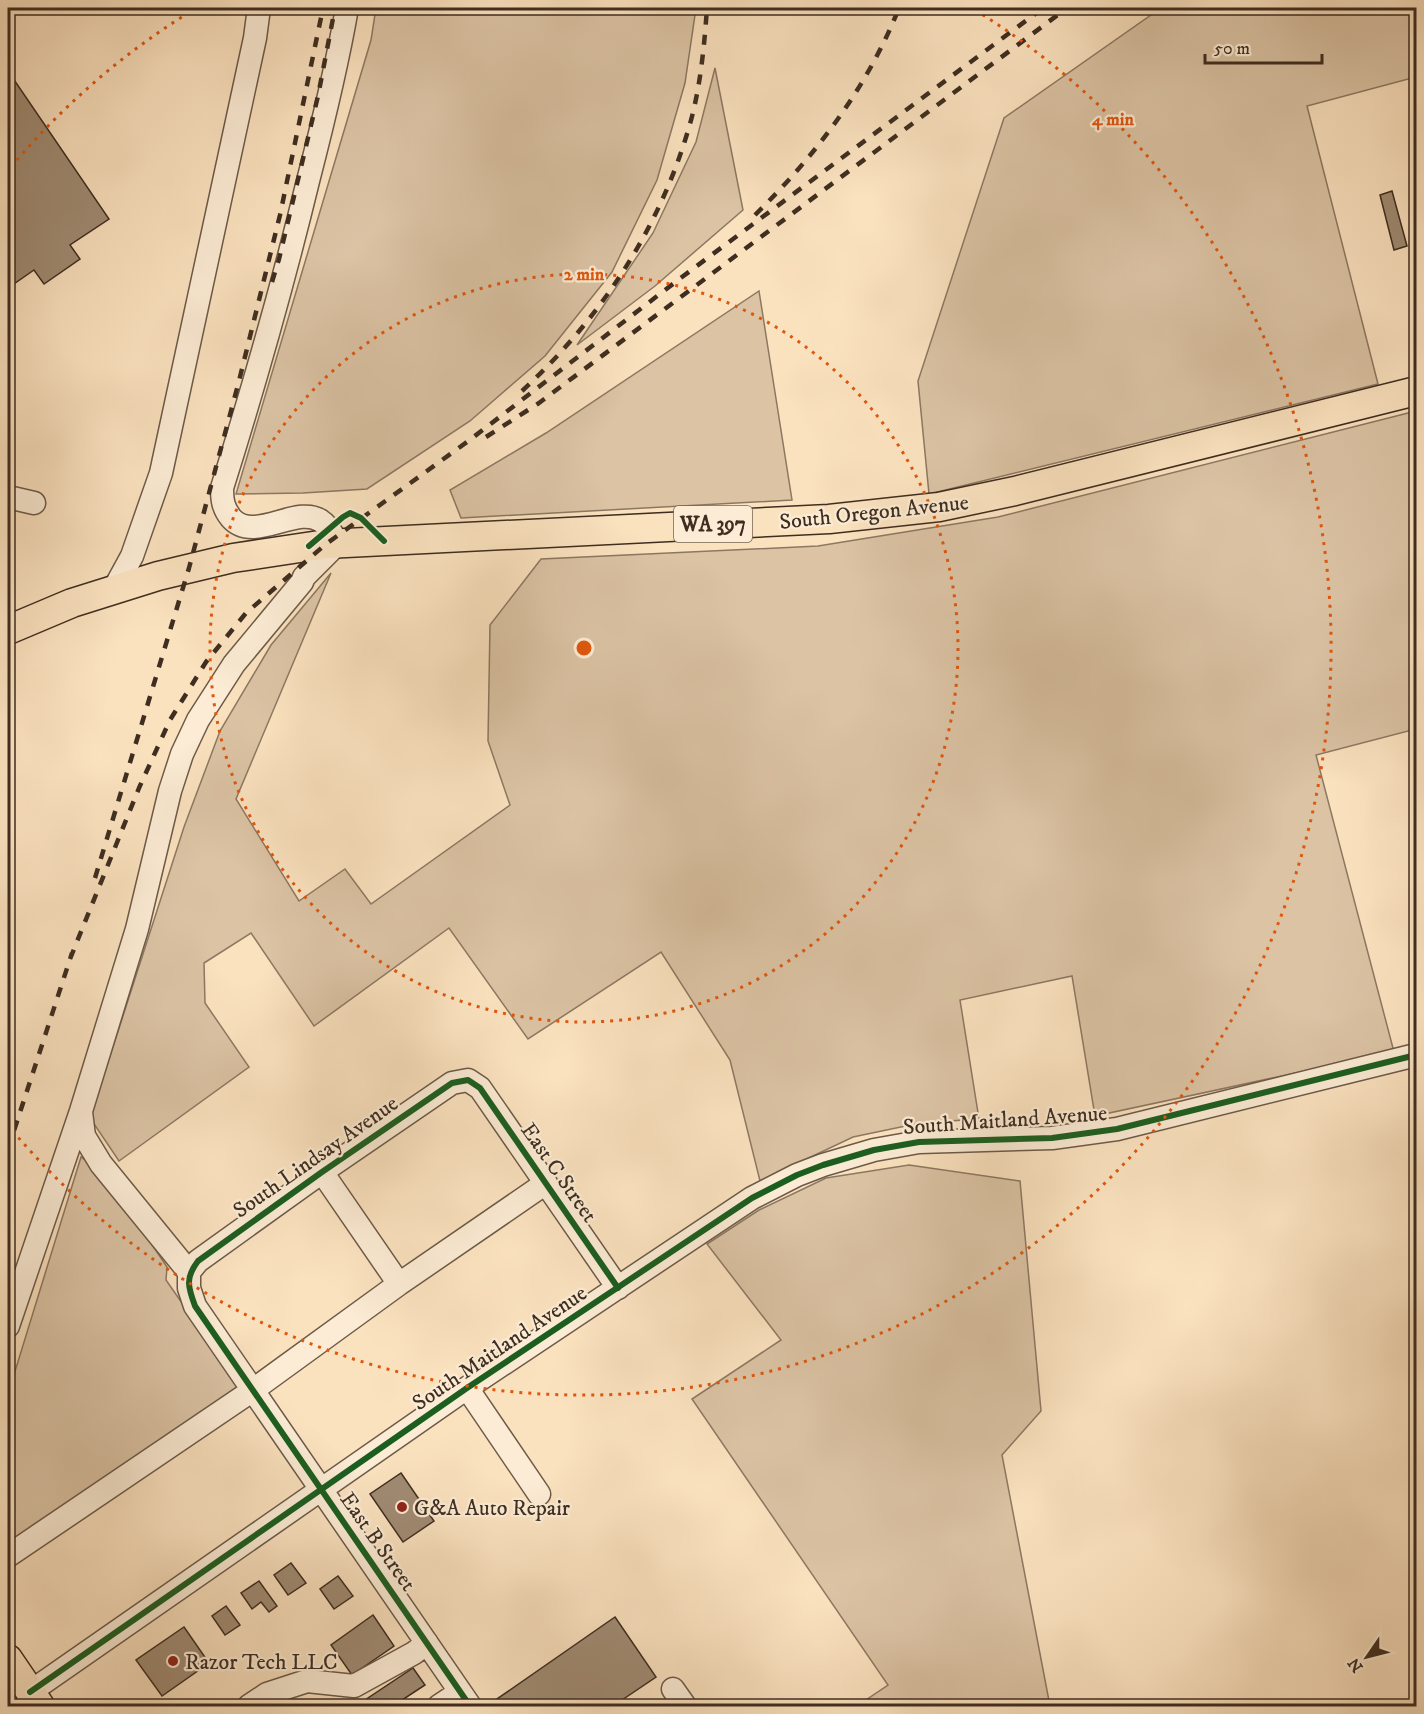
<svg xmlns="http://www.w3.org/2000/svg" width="1424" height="1714" font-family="'IM FELL DW Pica',serif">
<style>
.green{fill:#dbc3a4;stroke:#8c7862;stroke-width:1.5}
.building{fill:#a08b73;stroke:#3e2d20;stroke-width:1.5}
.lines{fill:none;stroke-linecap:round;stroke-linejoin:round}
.minor-casing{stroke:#6d5a48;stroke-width:25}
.major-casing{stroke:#3e2d20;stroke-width:31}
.minor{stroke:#fcecd5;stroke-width:22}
.major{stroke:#fbe2bf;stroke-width:28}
.rail{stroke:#3e2d20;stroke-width:4.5;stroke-dasharray:10 10;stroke-linecap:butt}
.cycleway-casing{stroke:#fcecd5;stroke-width:10}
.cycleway{stroke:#1b5e20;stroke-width:6}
.ring{fill:none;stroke:#e0570d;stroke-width:3;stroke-dasharray:3 6}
.poi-dot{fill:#8f2418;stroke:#fcecd5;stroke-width:2}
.labels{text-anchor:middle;stroke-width:4.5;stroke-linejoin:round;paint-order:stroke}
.shield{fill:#fcecd5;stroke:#776656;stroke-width:1.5}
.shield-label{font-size:21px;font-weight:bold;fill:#3e2d20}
.street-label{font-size:22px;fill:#3e2d20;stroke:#fcecd5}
.poi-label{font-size:22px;fill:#3e2d20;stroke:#fcecd5;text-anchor:start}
.centre{fill:#e0570d;stroke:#fcecd5;stroke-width:3}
.ring-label{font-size:18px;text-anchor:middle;font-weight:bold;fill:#e0570d;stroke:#fcecd5;stroke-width:4.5;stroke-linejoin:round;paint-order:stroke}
</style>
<rect width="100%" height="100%" fill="#fbe2bf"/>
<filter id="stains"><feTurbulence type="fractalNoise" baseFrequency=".00333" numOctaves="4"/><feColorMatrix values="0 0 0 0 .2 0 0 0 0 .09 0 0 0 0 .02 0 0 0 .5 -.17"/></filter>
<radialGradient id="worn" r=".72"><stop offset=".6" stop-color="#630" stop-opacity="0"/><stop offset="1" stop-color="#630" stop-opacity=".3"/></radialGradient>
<path class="green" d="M376,8H696L685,83L657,180L612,272L545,356L470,421L367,489L303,493L236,494L371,40Z
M1161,8H1411L1416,27V77L1307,106L1378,384L929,494L918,381L1004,118Z
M715,68L743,210L655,286L577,345L653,233L696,142Z
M759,291L792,500L461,518L450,490L546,433Z
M1416,411V729L1316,755L1394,1052L1095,1116L1072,976L960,1000L979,1119L920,1123L853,1137L760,1181L730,1060L661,952L528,1039L449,928L314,1026L251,933L204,963L205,1003L249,1067L119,1161L90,1118L184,827L220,731L271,645L331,573L236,799L299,901L345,869L371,904L510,805L488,741L490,625L541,559L818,546L998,517Z
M81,1157L103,1171L167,1267L166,1280L242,1389L8,1550V1394Z
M909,1165L1020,1181L1041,1411L1002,1455L1050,1706H857L888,1685L692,1399L781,1340L707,1244L759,1210L826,1178Z"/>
<path class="building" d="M8,71L109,219L70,245L80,259L44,284L34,270L8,288Z
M1392,191L1407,246L1394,250L1380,195Z
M401,1473L434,1521L403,1542L370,1494Z
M291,1563L306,1583L288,1595L274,1575Z
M338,1576L353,1596L334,1609L320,1589Z
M259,1581L277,1606L269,1612L261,1602L252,1609L241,1593Z
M226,1606L240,1625L225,1635L212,1616Z
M373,1615L394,1646L352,1675L331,1645Z
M615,1617L656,1677L613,1706H503L497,1699Z
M184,1627L209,1663L162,1696L136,1660Z
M413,1668L425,1685L393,1706H356Z"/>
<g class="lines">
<g class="minor-casing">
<path id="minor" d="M8,497L34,503
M114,589L132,556L161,473L255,38L259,8
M81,1112L84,1136L101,1164L189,1272
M322,1172L399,1284
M189,1272L198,1261L322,1172L452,1083L468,1080L480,1088L618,1288
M189,1272V1288L195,1306L470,1706
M8,1326L81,1111L137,929L170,791L182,754L198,720L234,664L302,582L304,577L338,543C333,536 329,526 321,521C297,504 254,544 231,518C223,508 222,500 222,488C254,386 283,284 308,181C323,123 337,66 347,8
M467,1388L539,1494
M8,1556L253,1390L399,1284L546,1183
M673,1689L685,1706
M30,1692L467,1388L752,1198L797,1175L823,1165L874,1150L919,1142L1052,1138L1117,1129L1416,1055
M249,1706L267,1694L307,1681L354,1686L414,1653L427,1643
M439,1706L460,1692"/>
</g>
<g class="major-casing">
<path id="major" d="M8,630L72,603L158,576L233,558L326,544L829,519L939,507L1015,491L1416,391
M8,1659L40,1706"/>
</g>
<use href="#minor" class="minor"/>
<use href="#major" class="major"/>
<path class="rail" d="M755,215C816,155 867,88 899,8
M272,282L279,259L318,96L335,8
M522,391C598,321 657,233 687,134C700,93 704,49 707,8
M486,437L539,403L1067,8
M95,878L189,568L239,381L280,215L323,8
M70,959L139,788L170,720L206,662L246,613L326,544L467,442L682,277L1043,8
M8,1149L72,953"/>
<g class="cycleway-casing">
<path id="cycleway" d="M309,546L343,517L350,513L361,518L384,541
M30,1692L467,1388L752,1198L797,1175L823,1165L874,1150L919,1142L1052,1138L1117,1129L1416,1055
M470,1706L195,1306C188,1287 185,1278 198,1261L322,1172L452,1083L468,1080L480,1088L618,1288"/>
</g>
<use href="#cycleway" class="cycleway"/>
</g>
<g class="ring">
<circle cx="584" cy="648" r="374"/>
<path d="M11 167A748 748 0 0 1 193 10M975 10A748 748 0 1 1 11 1129"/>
</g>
<g class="poi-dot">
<circle cx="402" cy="1507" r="6"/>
<circle cx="173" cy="1661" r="6"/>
</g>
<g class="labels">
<rect class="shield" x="674" y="506" width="78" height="36" rx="4.5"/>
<g class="shield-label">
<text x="713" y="531">WA 397</text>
</g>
<g class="street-label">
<text transform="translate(874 511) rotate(-6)" y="8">South Oregon Avenue</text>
<text transform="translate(1005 1119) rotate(-4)" y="8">South Maitland Avenue</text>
<text transform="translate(315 1156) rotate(-35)" y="8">South Lindsay Avenue</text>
<text transform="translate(560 1172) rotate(55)" y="8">East C Street</text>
<text transform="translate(499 1347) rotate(-34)" y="8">South Maitland Avenue</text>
<text transform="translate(379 1541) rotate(55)" y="8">East B Street</text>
</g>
<g class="poi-label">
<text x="414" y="1515">G&amp;A Auto Repair</text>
<text x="185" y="1669">Razor Tech LLC</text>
</g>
</g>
<circle cx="584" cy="648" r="9" class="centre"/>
<g class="ring-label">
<text x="1113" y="125">4 min</text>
<text x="584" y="280">2 min</text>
</g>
<rect width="1424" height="1714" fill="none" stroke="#fbe2bf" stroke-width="30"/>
<rect x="9" y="9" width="1406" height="1696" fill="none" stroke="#3e2d20" stroke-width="3"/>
<rect x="15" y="15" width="1394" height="1684" fill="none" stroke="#3e2d20" stroke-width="1.5"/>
<g transform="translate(1367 1657) rotate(235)" stroke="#fcecd5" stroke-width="4.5" paint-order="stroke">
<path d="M0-4.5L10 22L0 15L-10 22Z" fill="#3e2d20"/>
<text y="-9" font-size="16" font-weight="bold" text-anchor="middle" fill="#3e2d20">N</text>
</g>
<path d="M1205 54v9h117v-9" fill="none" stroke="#3e2d20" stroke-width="3"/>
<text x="1214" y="54" font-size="18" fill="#3e2d20" stroke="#fcecd5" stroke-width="4.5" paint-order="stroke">50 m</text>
<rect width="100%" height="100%" filter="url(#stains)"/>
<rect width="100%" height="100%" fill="url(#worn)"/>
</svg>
